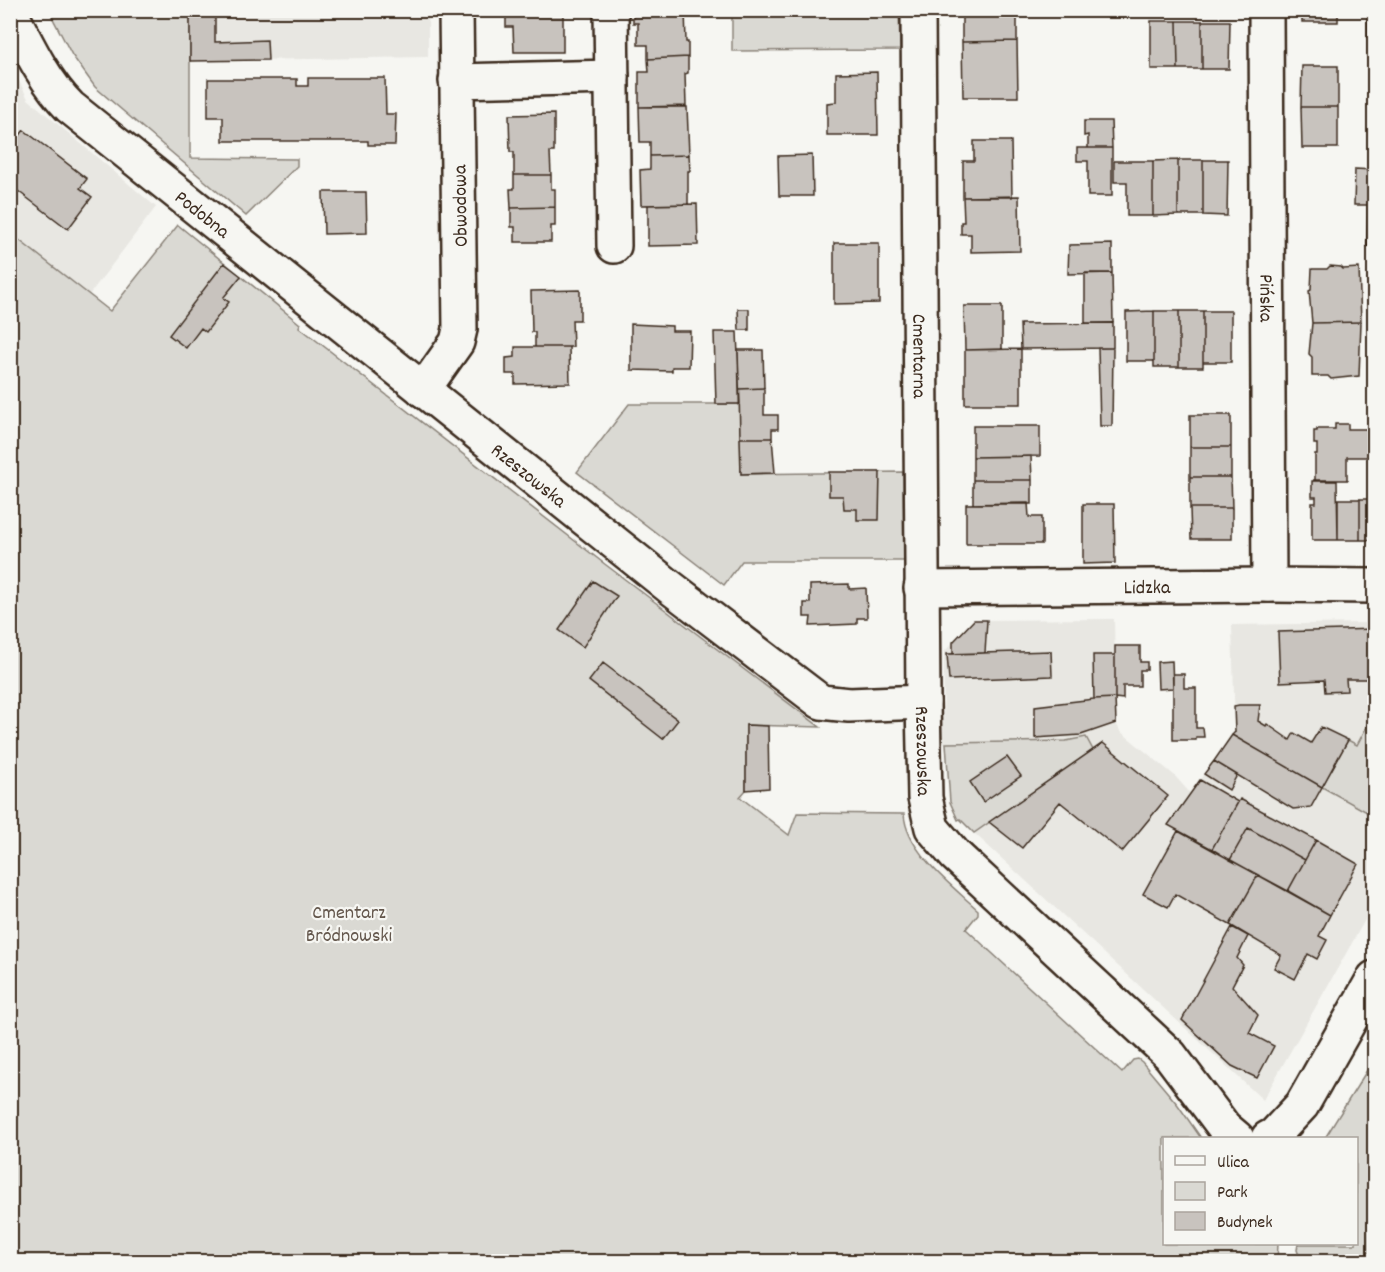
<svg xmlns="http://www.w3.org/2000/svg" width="1385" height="1272" font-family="Dekko,sans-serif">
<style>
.built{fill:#e8e7e2}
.green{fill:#dad9d3;stroke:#8a8278;stroke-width:1.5}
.building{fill:#c8c3be;stroke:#3b2a1e;stroke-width:1.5}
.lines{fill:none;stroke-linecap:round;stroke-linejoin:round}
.minor-casing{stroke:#3b2a1e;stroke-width:38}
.minor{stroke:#f6f6f2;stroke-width:33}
.labels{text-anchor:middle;stroke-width:4.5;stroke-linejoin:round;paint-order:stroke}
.street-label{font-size:20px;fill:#3b2a1e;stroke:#f6f6f2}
.park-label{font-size:20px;fill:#63564b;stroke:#f6f6f2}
</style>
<rect width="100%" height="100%" fill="#f6f6f2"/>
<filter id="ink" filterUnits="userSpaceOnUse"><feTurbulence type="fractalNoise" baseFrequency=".0167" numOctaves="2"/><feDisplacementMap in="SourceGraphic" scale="12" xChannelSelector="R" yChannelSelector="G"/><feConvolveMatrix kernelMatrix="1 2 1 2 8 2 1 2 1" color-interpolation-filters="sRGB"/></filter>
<g filter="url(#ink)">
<path class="built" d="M190,11H428V57L190,61Z
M10,63L28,99L156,207L89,295L11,233Z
M1114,619L1116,723L1120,731L1174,775L1190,793L1235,732L1232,625L1371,623L1374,629V713L1357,745L1349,740L1322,787L1374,816V904L1263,1100L974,833L1093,750L1086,737L1066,741L943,743L944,652L974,620Z"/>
<path class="green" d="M49,11H190V158L297,159V166L246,216L95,87L72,55Z
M732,11H899L900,50L732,51Z
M178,225L300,324L299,327L606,565L820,727L746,725V790L740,797L789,835L797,813L904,814C906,851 952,886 978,910V914L966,929L1122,1073L1133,1060L1138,1059L1142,1062L1178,1105L1201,1138H1164V1244H1278L1277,1261H11L10,233L110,311Z
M629,404H740L741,474L903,472L904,561H742L724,585L577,472Z
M1374,713V816L1322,787L1348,740L1357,745Z
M1086,737L1093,750L974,833L960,819L958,820L950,802L946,743L1066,741Z
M1374,1059V1261H1301L1297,1250L1298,1244H1356V1138H1325Z"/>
<path class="building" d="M190,10H215V42L267,40L268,60L190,61Z
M633,10H685L686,42H688V57L648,59V45H638V23H633Z
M962,10H1017V41L962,42Z
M1302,10H1338V22H1302Z
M1368,10H1374V44H1368Z
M506,11H563V52H514L513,27H506Z
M1151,21H1177L1178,69H1151Z
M1177,21H1202V69H1178Z
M1202,21H1230L1229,69H1202Z
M1017,41L1018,97H963L962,42Z
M1368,44H1374V67H1368Z
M688,57V73L685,74L686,106L639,107V72H649L648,59Z
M1302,66H1338V107H1301Z
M877,72L878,135H827V103L836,102V73Z
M308,78H385L386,114H396L395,145H368V141H223V117H208V79H297V86H308Z
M639,107H687L689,155L650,156V142H640Z
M1301,107H1338V148H1302Z
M554,114V152H550L551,175H514V152H510L509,115Z
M1084,121H1111L1112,148H1088V135L1084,136Z
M24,130L87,179L80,188L92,197L68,229L10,185V148Z
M974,141H1011L1012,197H963V161H974Z
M1077,148H1112V196H1088V161H1077Z
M689,155L690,171H688V204L641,205L640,170L650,169V156Z
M812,155L813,196H779L778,156Z
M1178,160H1203V215H1178Z
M1178,160V215L1153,216V161Z
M1203,160H1228L1227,216L1203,215Z
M1114,161H1153V216H1127V182H1114Z
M1355,169L1374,170V246H1367L1368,205H1354Z
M514,175H551V189H555V207L511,208L510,189H514Z
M323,192H366L367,233L324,234Z
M1019,196L1020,251L971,252V234H961V222H964L963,197Z
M697,204L698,245L648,246V205Z
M555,207V226H551V242H515V227H511V208Z
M834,243H879V303L834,304Z
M1112,244V273L1068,274L1069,245Z
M224,263L241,276L223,298L229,302L206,332L201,328L186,348L169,335Z
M1330,266L1341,267L1343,269L1359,268L1361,322L1312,323L1309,291L1311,290L1312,269H1327Z
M1085,273H1112L1113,323H1085Z
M580,290V320H572L573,347H535V332H532L531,291Z
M964,306H1002V349L965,350Z
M738,309H749V330H739Z
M1154,311H1179V367H1154Z
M1154,311V361H1126V312Z
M1179,311H1203V367H1179Z
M1203,311H1231V362H1203Z
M1361,322L1359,376L1331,379L1328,376H1312V357L1309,354L1312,323Z
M1113,323V348L1021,349L1020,324Z
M631,324L672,326V331H690L689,367H672V371L631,370Z
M714,332H737L740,404H716Z
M515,347H569L570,383L515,384V374H506V358L515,357Z
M1098,348H1113L1112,426H1100Z
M1021,349V404H965V350Z
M738,350H763L764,388L739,389Z
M764,388V415H778V429H772V438H740L739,389Z
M1190,415H1231V447H1190Z
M1335,424H1348V429H1373V457H1347V480H1349H1313H1315V454H1317V444H1314V431H1317V429H1335Z
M973,426H1040V456L973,457Z
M740,438H772L775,473L741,474Z
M1190,447H1231V477H1190Z
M1031,456L1032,480H973V457Z
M829,472H880L879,520H857V509H844L843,496H829Z
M1190,477H1231L1232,508H1190Z
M973,480H1032V504H973Z
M1312,481H1337L1338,540H1312V503H1316V497H1312Z
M1338,499H1360V540H1338Z
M1360,499H1374V540H1360Z
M1028,503L1029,517H1042V544H966V504Z
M1083,504H1114L1115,563L1083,564Z
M1190,508H1232V539H1191Z
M593,581L617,596L583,647L559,630Z
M849,584V589L866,588L867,618H857V624L810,626L811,617H804V603H810V585Z
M974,620H987L985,653L953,654V642Z
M1374,629V679H1346L1347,691L1325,692L1324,680L1280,682L1278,632Z
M1115,646H1140V662H1147V670H1140V686H1123V699L1115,698Z
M1051,651L1052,676L949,680L947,654Z
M1093,655H1115V698L1094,699Z
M1172,661L1173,688L1158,689L1157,662Z
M603,663L678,720L663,739L589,681Z
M1173,674H1184V688H1196V728H1203L1204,737H1196V740H1173Z
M1115,698L1116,723L1081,735L1035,738V706L1094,699Z
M1239,705H1260L1258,721L1266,726L1267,724L1290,740L1294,733L1311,743L1321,727L1348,740L1322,787L1232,735L1235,732L1234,706Z
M746,725L768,726L769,788L746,790Z
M1232,735L1322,787L1311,807L1293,809L1214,761Z
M1103,743L1168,796L1122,852L1060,802L1022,848L989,822Z
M1007,757L1021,776L983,802L970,782Z
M1214,761L1237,775L1229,790L1204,774Z
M1200,780L1238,802L1212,849L1168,825Z
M1240,799L1316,840L1305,860L1248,828L1230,860L1212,849Z
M1248,828L1305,860L1288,891L1230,860Z
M1178,831L1258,875L1230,925L1175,894L1168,907L1143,894Z
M1316,840L1358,864L1330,915L1288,891Z
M1258,875L1330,915L1319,936L1327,940L1317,959L1308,954L1295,979L1274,968L1281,955L1230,925Z
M1232,927L1248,936L1237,958L1243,965L1232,986L1258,1015L1249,1033L1274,1046L1257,1078L1232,1066L1182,1020Z"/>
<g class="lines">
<g class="minor-casing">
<g id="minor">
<path d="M611,10L614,246"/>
<path id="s1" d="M918,10L923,702L925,798L932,828L955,855L1170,1055L1224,1127L1237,1138"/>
<path id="s2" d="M1266,10L1269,585"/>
<path id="s3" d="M10,11C27,44 44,81 70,107L670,587L821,702L849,705L923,702"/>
<path d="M456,81L612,77"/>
<path d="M423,390L457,342L460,329L456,10"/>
<path id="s4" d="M921,588L1269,585L1374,586"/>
<path d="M1268,1138L1274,1135L1302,1105L1374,978"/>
</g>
</g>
<use href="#minor" class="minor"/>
</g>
</g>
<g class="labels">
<g class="street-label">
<text transform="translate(459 206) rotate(-91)" y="7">Obwodowa</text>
<text dy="7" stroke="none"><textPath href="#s3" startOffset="284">Podobna</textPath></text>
<text dy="7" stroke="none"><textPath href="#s2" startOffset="288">Pińska</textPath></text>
<text dy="7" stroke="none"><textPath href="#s1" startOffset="346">Cmentarna</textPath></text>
<text dy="7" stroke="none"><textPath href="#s3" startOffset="702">Rzeszowska</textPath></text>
<text dy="7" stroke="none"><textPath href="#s4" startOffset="226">Lidzka</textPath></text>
<text dy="7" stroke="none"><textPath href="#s1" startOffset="741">Rzeszowska</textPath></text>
</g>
<g class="park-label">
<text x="349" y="918">Cmentarz<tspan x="349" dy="23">Bródnowski</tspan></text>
</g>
</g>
<rect width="1385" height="1272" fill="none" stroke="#f6f6f2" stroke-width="36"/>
<rect x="18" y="18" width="1349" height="1236" fill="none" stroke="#3b2a1e" stroke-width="2" filter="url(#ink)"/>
<rect x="1163" y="1137" width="195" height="108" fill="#f6f6f2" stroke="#aba49d" stroke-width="1.5"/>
<rect x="1175" y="1156" width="30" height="9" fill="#f6f6f2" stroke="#aba49d" stroke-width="1.5"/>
<text x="1217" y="1167" font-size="18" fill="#3b2a1e">Ulica</text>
<rect x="1175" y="1182" width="30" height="18" fill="#dad9d3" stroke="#aba49d" stroke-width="1.5"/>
<text x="1217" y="1197" font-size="18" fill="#3b2a1e">Park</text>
<rect x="1175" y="1212" width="30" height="18" fill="#c8c3be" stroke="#aba49d" stroke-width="1.5"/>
<text x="1217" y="1227" font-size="18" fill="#3b2a1e">Budynek</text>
</svg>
